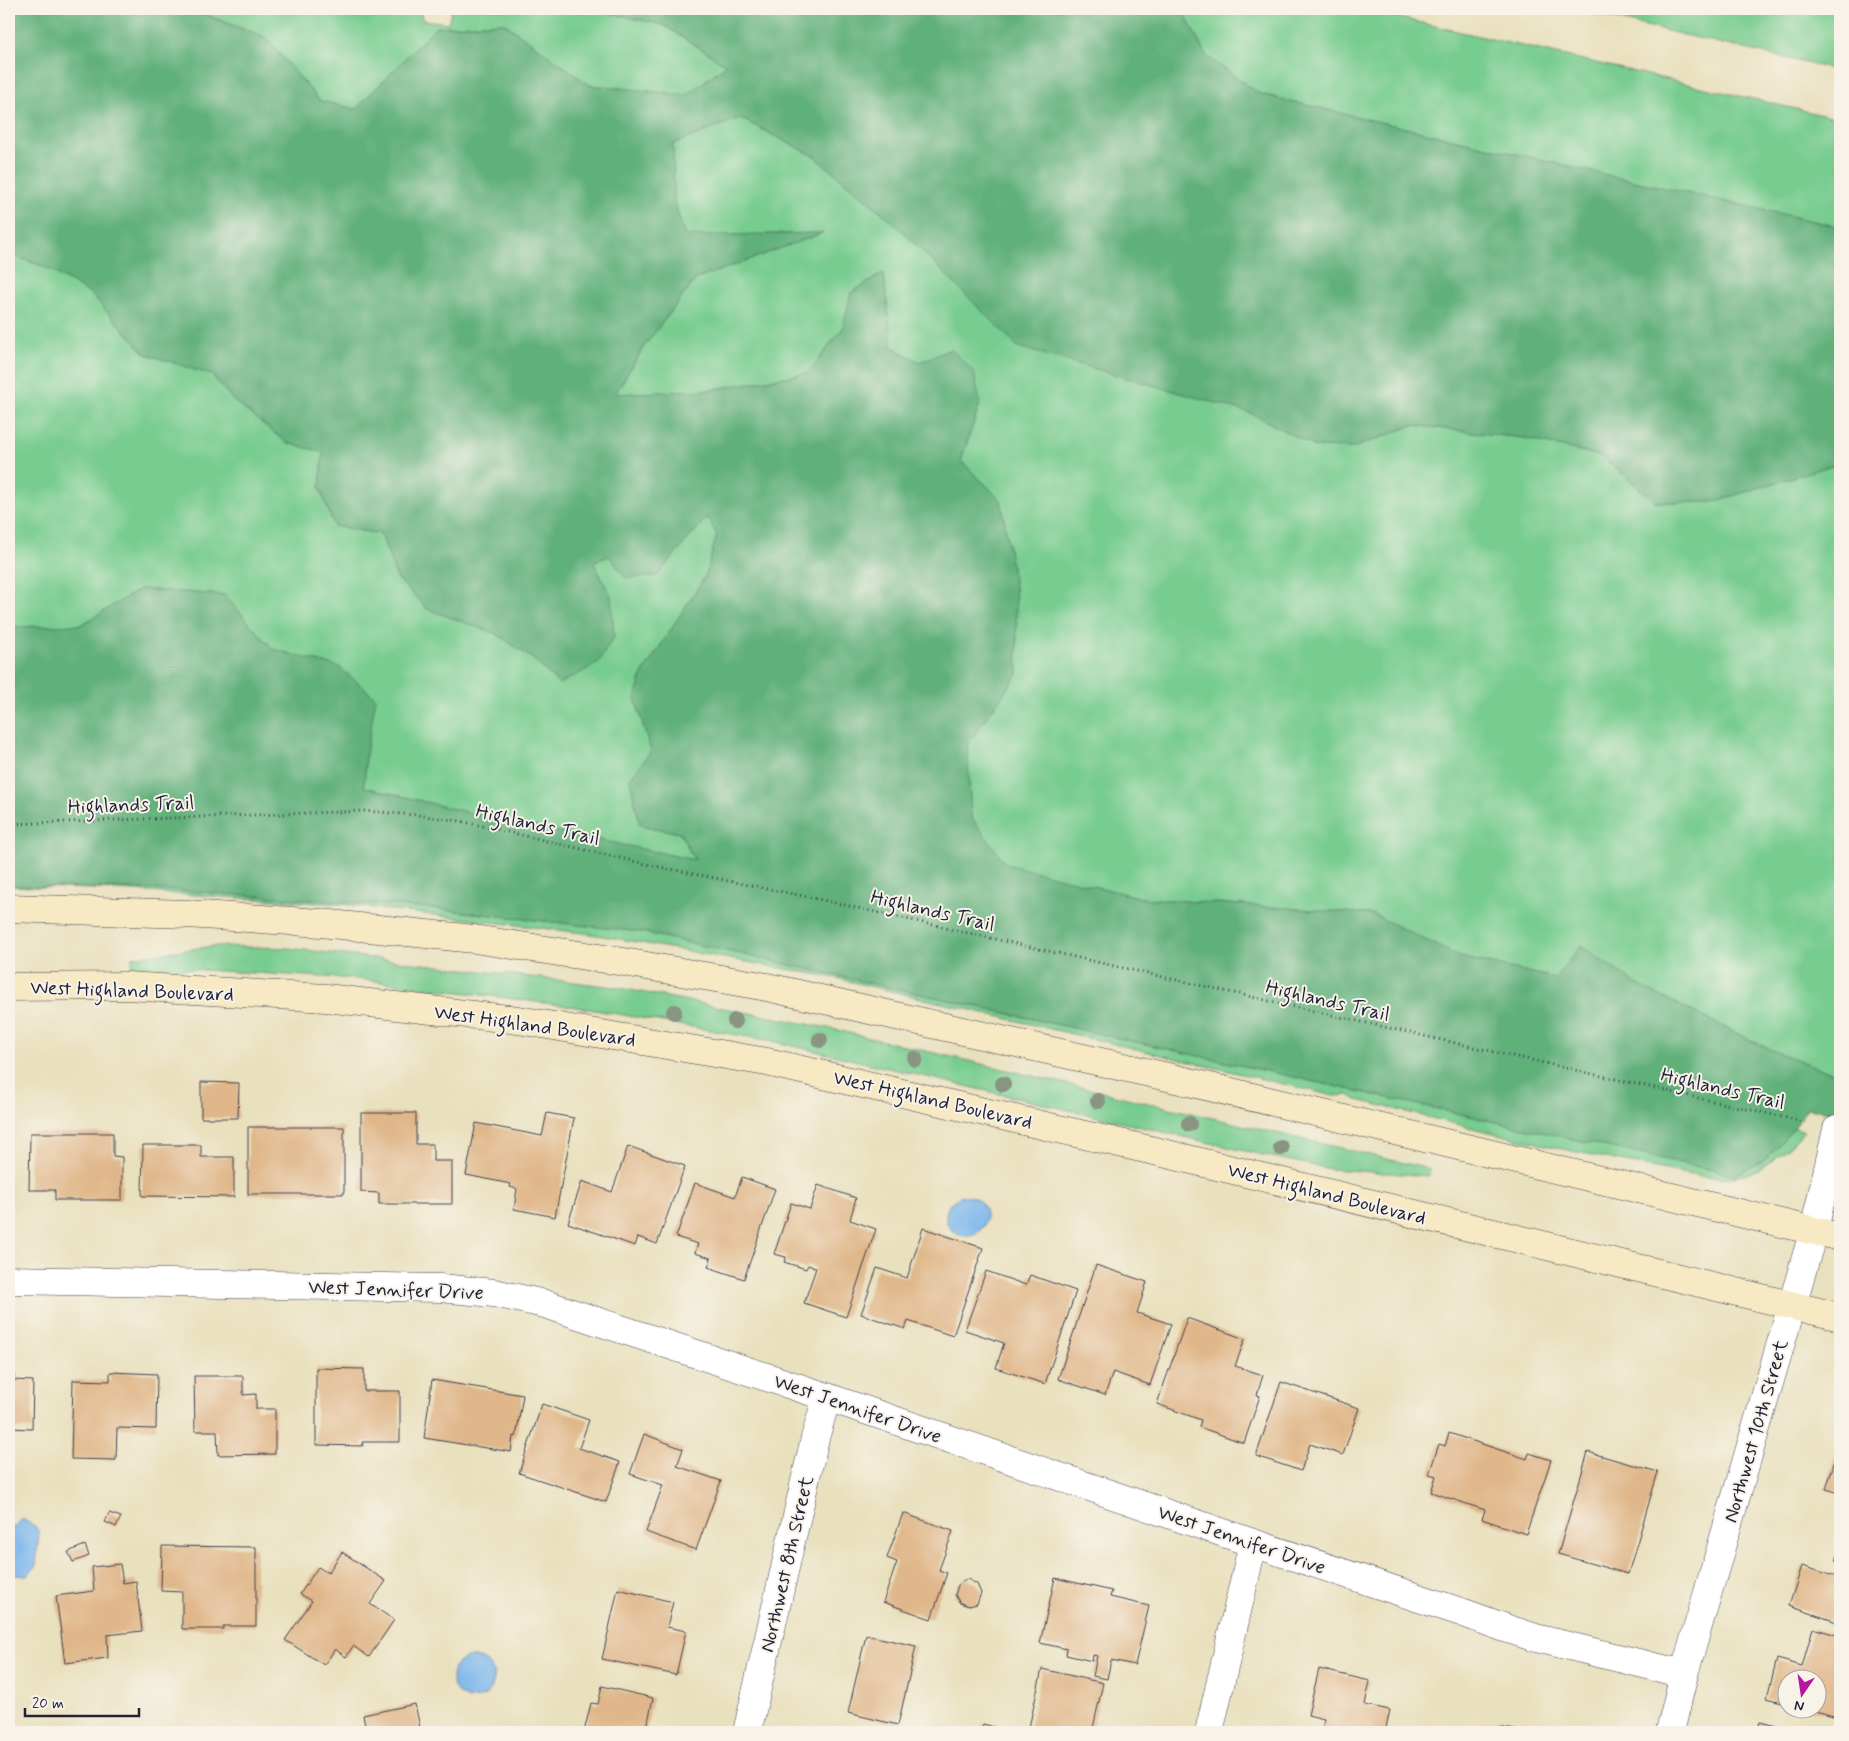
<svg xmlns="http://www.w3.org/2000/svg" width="1849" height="1741" font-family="Mynerve,sans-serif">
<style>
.green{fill:#77cc8f;stroke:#4c7765}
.forest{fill:#61b07a;stroke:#42695a}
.water{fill:#79b5eb;stroke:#4e6c93}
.building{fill:#e0b78a}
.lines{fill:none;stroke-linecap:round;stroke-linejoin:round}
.minor-casing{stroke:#403e4e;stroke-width:29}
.secondary-casing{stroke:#403e4e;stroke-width:29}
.path{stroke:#403e4e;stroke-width:3;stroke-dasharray:1 4;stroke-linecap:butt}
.minor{stroke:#fff;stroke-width:28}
.secondary{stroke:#f6e9c3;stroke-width:28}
.tree{fill:#8a9483}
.labels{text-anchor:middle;stroke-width:4;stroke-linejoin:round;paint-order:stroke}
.street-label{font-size:20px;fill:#22223b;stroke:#f7f3e8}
</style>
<rect width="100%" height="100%" fill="#f7f3e8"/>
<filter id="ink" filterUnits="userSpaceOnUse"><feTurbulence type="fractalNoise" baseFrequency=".02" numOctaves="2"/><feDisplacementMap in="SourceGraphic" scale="10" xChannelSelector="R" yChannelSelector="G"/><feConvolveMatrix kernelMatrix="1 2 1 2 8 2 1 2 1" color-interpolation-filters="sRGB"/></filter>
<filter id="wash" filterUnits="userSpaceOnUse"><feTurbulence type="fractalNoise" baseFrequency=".0096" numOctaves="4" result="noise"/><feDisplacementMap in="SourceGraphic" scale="20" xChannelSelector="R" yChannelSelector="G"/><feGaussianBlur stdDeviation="1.12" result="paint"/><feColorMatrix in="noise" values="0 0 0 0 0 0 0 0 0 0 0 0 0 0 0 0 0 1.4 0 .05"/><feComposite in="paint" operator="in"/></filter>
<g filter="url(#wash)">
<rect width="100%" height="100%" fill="#e9e0bd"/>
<path class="green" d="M190,9H419L423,20L448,23L452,9H590L664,25L726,65L687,95L589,85L504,23L436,27L356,109L320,101L265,37Z
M1182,9H1361L1840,119V227L1602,174L1260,94L1206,56Z
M1572,9H1840V71Z
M740,118L814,156L892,221L1315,447L1353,448L1413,425L1524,438L1601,456L1656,502H1713L1838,463L1840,464V1076L1769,1049L1638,985L1581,947L1555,978L1460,957L1372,914L1141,898L1006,865L971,817L967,744L1018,674L1015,587L1001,500L961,461L980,403L920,362L892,347L883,273L851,293L843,328L808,373L710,390L615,394L645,345L696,279L821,233L685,236L674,202L673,144Z
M9,254L45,267L91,294L146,354L212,375L234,401L287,443L323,452L320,488L334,526L381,534L397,578L427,609L497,634L533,659L559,684L611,596L593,562L609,556L657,576L707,516L717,535L706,575L643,673L635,698L651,751L630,779L640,825L680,833L695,861L466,812L364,787L366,754L339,667L273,650L224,595L140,589L81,625L9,627Z
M9,886L171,890L430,908L641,932L1735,1175L1764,1161L1794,1128L1804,1131C1789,1149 1763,1171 1740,1176C1715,1182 1672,1171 1646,1166C1549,1148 1453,1123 1357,1100L1349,1095L1334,1096L836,978L591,934L349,905L116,890Z
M214,946L288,948L615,987L828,1028L1430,1169L1429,1176L1330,1169L1253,1153L772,1041L583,1008L358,979L132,966V957Z"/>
<path class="forest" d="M9,9H190L265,37L320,101L356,109L436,27L504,23L589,85L687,95L726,65L664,25L590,9H1182L1206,56L1260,94L1602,174L1840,227V464L1838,463L1713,502H1656L1601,456L1524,438L1413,425L1353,448L1315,447L1251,413L1018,347L892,221L814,156L740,118L673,144L674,202L685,236L823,233L696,279L645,345L615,394L710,390L808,373L843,328L851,293L884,273L892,347L920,362L951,349L974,372L980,403L961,461L1001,500L1015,587L1018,674L967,744L971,817L1006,864L1141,898L1372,914L1460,957L1555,978L1581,946L1638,985L1769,1049L1840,1076V1114L1807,1108L1794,1128L1764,1161L1735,1175L641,932L430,908L171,890L9,886V627L81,625L140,589L224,595L273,649L339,667L376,698L366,754L364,787L466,812L695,860L680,833L640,825L630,779L651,751L635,698L643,673L706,575L717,535L707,517L657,576L626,578L609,556L593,562L611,596L614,637L597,664L559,684L533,659L497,634L427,609L397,578L381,534L334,526L320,488L323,452L287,443L234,401L212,375L146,354L91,294L45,267L9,254Z"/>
<path class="water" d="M946 1216a20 20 0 1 1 40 0a20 20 0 1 1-40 0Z
M22,1519L35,1526L39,1533L36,1566L27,1576L14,1575L9,1569L10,1530Z
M452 1678a21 21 0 1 1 42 0a21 21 0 1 1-42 0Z"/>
<g id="blocks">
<path class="building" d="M201,1082L239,1083L238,1118H201Z
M361,1113H416V1144H433V1161H452V1204H379V1193L361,1192Z
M547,1113L574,1118L555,1217L514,1209L517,1189L510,1187L511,1184L466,1175L476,1123L542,1136Z
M248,1127H344V1194H248Z
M30,1133H113V1156L122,1157V1200H55V1190H29Z
M143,1145H201V1157H234V1197L142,1196Z
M628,1146L685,1166L657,1244L638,1237L635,1246L568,1223L582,1181L612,1192Z
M742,1177L775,1189L744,1279L708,1267L711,1258L695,1253L698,1244L676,1237L695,1183L735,1197Z
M818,1185L856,1198L850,1220L876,1229L846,1317L804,1303L816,1268L808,1265L806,1269L784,1262L786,1257L774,1254L791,1203L810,1209Z
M923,1228L983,1248L953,1336L908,1321L905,1329L861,1314L877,1268L907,1278Z
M1096,1265L1147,1282L1137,1313L1171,1324L1150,1385L1113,1372L1105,1395L1058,1379Z
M986,1271L1026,1285L1030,1275L1076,1291L1045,1384L996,1368L1004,1343L965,1330Z
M1187,1318L1245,1339L1235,1366L1263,1375L1257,1395L1260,1396L1244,1443L1199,1427L1201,1420L1157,1404Z
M316,1368L364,1369V1391H400V1442H362L363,1446L316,1445Z
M9,1371H14V1380L33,1381L32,1429L9,1428Z
M110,1372L157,1374L156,1429L117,1428L116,1460L71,1459L73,1380L110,1381Z
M194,1376H243V1395L256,1394V1409H275V1454L218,1455L217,1431H195Z
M432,1380L523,1395L516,1437L513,1436L511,1452L424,1438Z
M1281,1382L1359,1408L1343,1455L1310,1444L1301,1471L1256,1456Z
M542,1404L589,1420L579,1448L620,1462L606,1502L519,1473Z
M1449,1433L1527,1459L1529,1453L1551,1460L1526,1534L1482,1519L1485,1510L1431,1492L1436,1476L1429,1474L1439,1444L1445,1446Z
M644,1434L683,1449L677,1466L721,1481L696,1550L646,1532L663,1485L630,1474Z
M1840,1444V1493L1826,1489Z
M1588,1452L1658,1472L1628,1574L1558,1554Z
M109,1513L121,1517L116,1527L105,1522Z
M903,1513L953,1531L939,1570L947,1573L931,1619L883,1602L897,1562L887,1558Z
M85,1545L89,1556L73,1562L68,1552Z
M162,1546L256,1547V1626H223V1629H182V1592L161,1591Z
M1840,1547V1563L1835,1561Z
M342,1552L386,1581L370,1604L394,1620L369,1657L353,1646L346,1657L335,1649L324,1665L285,1640L312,1601L300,1594L318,1567L328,1573Z
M120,1564L123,1583L136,1581L142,1631L107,1635L108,1658L65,1663L56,1596L94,1591L92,1567Z
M1802,1566L1840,1578V1623L1789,1606Z
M1055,1578L1112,1591L1110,1597L1149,1606L1135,1665L1111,1660L1107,1679L1093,1676L1097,1656L1093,1655L1092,1661L1066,1655L1067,1649L1040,1643Z
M967,1579L977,1584L981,1593L977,1604L969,1606L960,1603L955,1595L958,1585Z
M618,1589L673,1602L667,1627L686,1631L676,1675L602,1659Z
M1813,1628L1840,1636V1718L1809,1709L1816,1708V1678H1786V1703L1767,1698L1777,1659L1802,1666Z
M866,1635L916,1646L898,1725L848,1713Z
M1042,1669L1103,1683L1093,1728L1107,1732H1028Z
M1319,1669L1370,1681L1365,1705L1390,1710L1385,1732H1327L1322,1731L1324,1719L1308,1715Z
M602,1686L653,1698L646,1732H584L591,1703L598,1704Z
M415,1704L421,1732H366L363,1715Z
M1760,1722L1801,1732H1757Z
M983,1724L998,1728L999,1732H981Z
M1499,1727L1520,1731V1732H1498Z"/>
</g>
</g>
<g filter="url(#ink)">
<use href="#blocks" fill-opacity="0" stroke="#403e4e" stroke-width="1"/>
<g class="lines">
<g class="minor-casing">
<path id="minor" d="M9,1280L440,1288L494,1293L545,1304L827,1397L1253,1543L1464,1613L1508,1629L1536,1638L1684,1674
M747,1732L815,1438L827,1397
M1209,1732L1253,1543
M1670,1732L1684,1674L1814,1230L1837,1129"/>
</g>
<g class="secondary-casing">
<path id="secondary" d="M9,908L187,914L321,923L474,939L618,961L767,987L1172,1078L1840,1237
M9,987L127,986L326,998L518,1020L767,1062L1163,1153L1840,1317"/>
</g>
<path class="path" d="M9,824L363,811L417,815L461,821L650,865L818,899L1805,1122"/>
<use href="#minor" class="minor"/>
<use href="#secondary" class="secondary"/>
</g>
<g class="tree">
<circle cx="674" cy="1012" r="8"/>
<circle cx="735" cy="1021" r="8"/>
<circle cx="820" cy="1040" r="8"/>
<circle cx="915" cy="1059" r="8"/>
<circle cx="1003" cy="1084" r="8"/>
<circle cx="1098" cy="1101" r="8"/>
<circle cx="1189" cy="1124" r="8"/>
<circle cx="1281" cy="1148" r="8"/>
</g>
</g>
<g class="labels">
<g class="street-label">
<text transform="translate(131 804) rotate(-2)" y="7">Highlands Trail</text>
<text transform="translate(538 824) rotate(13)" y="7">Highlands Trail</text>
<text transform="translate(933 910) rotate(13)" y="7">Highlands Trail</text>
<text transform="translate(132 990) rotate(2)" y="7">West Highland Boulevard</text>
<text transform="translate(1328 1000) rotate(13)" y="7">Highlands Trail</text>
<text transform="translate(535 1025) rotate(8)" y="7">West Highland Boulevard</text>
<text transform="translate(1723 1088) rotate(13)" y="7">Highlands Trail</text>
<text transform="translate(933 1099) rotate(13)" y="7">West Highland Boulevard</text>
<text transform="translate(1327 1193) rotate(14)" y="7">West Highland Boulevard</text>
<text transform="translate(396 1289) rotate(2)" y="7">West Jennifer Drive</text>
<text transform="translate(858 1408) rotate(19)" y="7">West Jennifer Drive</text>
<text transform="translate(1755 1431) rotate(-74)" y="7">Northwest 10th Street</text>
<text transform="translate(1242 1539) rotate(19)" y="7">West Jennifer Drive</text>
<text transform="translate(786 1564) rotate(-77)" y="7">Northwest 8th Street</text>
</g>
</g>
<rect width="1849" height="1741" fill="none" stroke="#f7f3e8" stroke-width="30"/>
<g transform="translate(1802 1694) rotate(193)"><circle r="24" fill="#f7f3e8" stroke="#a29fa3"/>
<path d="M0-4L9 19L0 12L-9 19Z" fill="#b5179e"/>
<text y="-8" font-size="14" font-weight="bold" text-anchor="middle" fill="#22223b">N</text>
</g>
<path d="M25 1708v8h114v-8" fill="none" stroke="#22223b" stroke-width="2.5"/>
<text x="32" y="1708" font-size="15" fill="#22223b" stroke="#f7f3e8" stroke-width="4" paint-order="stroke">20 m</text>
</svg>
